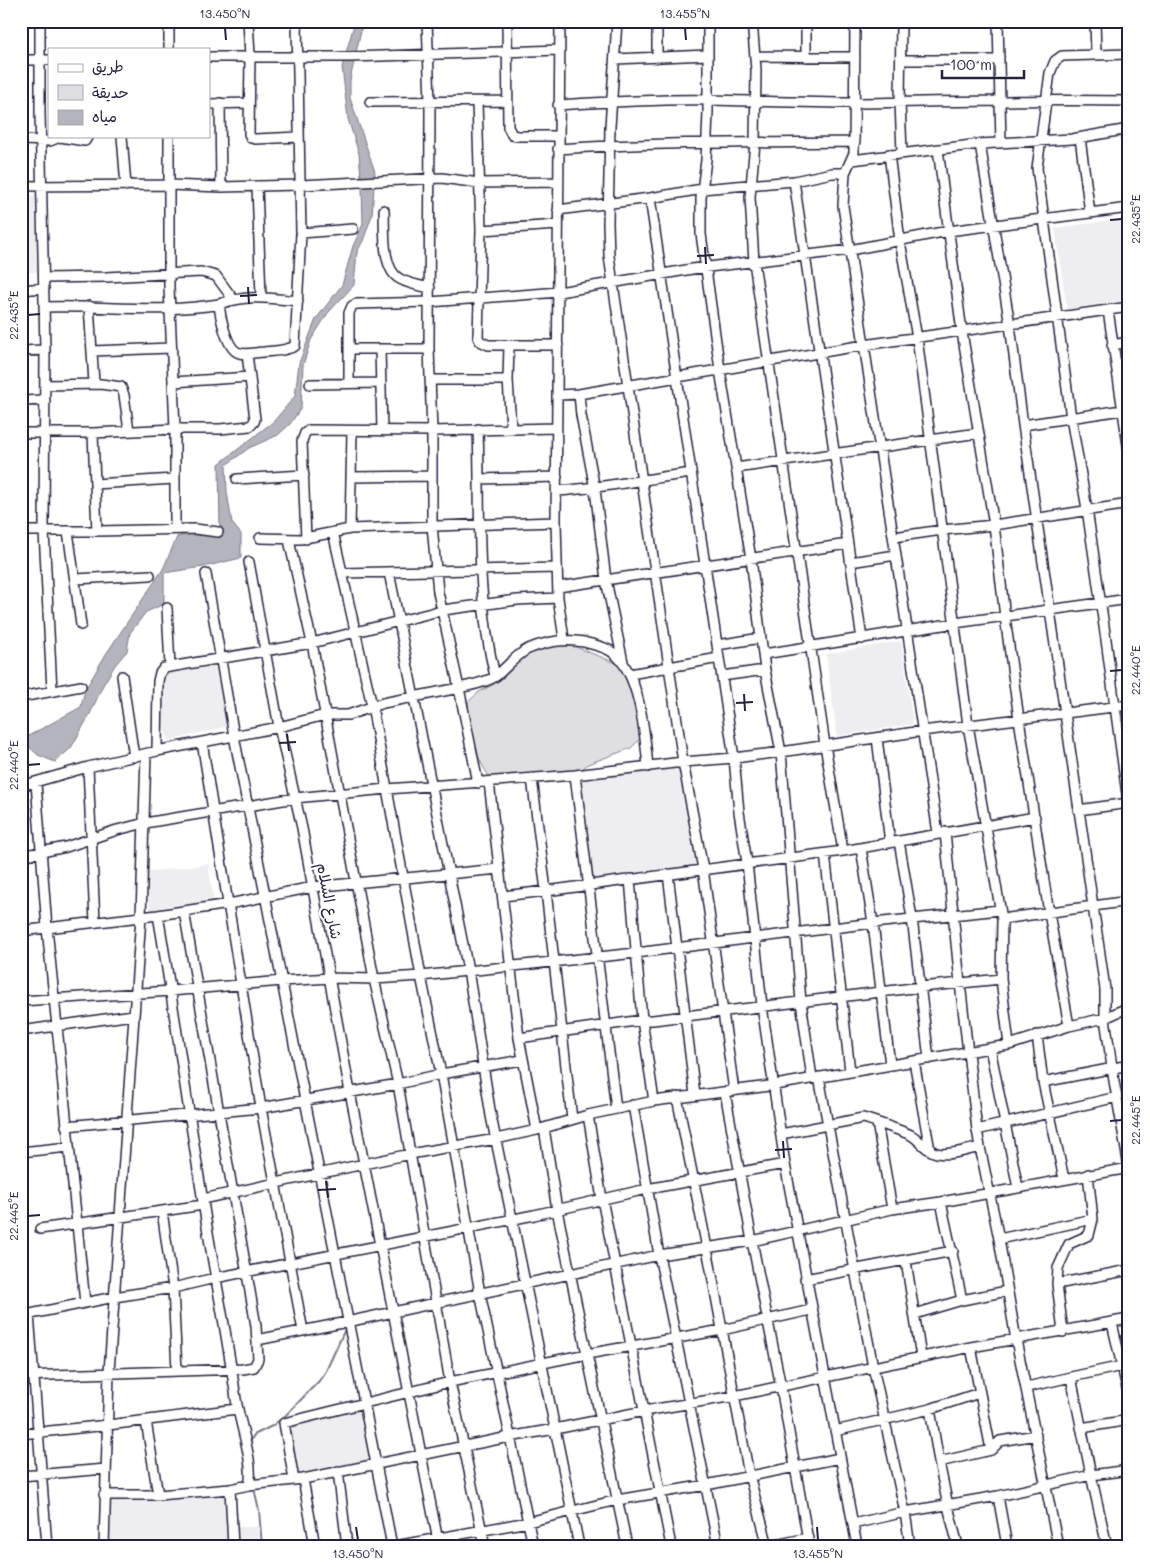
<svg xmlns="http://www.w3.org/2000/svg" width="1150" height="1567" font-family="Mali,'Playpen Sans Arabic',sans-serif">
<style>
.built{fill:#eeeef1}
.green{fill:#dfdfe2;stroke:#80808e}
.water{fill:#b4b4bc;stroke:#7a7a88}
.lines{fill:none;stroke-linecap:round;stroke-linejoin:round}
.stream{stroke:#7a7a88;stroke-width:2}
.minor-casing{stroke:#22223b;stroke-width:12}
.minor{stroke:#fff;stroke-width:9}
.ticks{fill:none;stroke:#22223b;stroke-width:2}
.labels{text-anchor:middle;stroke-width:4;stroke-linejoin:round;paint-order:stroke}
.street-label{font-size:15px;fill:#22223b;stroke:#fff}
.neatline{fill:none;stroke:#22223b;stroke-width:2}
.ticks-label{font-size:12px;text-anchor:middle;fill:#22223b}
</style>
<rect width="100%" height="100%" fill="#fff"/>
<filter id="ink" filterUnits="userSpaceOnUse"><feTurbulence type="fractalNoise" baseFrequency=".02" numOctaves="2"/><feDisplacementMap in="SourceGraphic" scale="10" xChannelSelector="R" yChannelSelector="G"/><feConvolveMatrix kernelMatrix="1 2 1 2 8 2 1 2 1" color-interpolation-filters="sRGB"/></filter>
<g filter="url(#ink)">
<path class="built" d="M21,196H35L37,272H21Z
M1129,218V300L1067,309L1055,228Z
M901,641L913,724L837,736L826,654Z
M217,666L228,726L169,741L162,725V678L166,673Z
M682,764L700,868L590,883L577,776Z
M208,864L214,903L150,913L146,872Z
M361,1405L376,1462L295,1476L286,1425Z
M229,1494L231,1546H108L107,1497Z
M235,1527H258L259,1546H235Z"/>
<path class="green" d="M556,645L576,647L616,663L627,673L642,728L639,740L631,748L588,764L581,770L494,780C482,773 472,740 469,726C468,718 469,710 468,702L479,692L494,684L518,659L538,650Z"/>
<path class="water" d="M355,21H363L350,80V98L375,172L372,215L363,241L357,252L354,285L328,313L311,340L303,365L301,408L290,424L278,435L249,448L226,465L227,492L232,523L241,534V558L203,567L164,573V604L146,612L130,633L127,651L115,665L103,685L90,714L71,748L55,762L38,755L26,744L21,746V740L81,707L85,690L106,654L163,569L177,537L197,531L220,533L219,464L274,421L295,396L299,363L316,319L342,285L353,246L363,224L362,188L359,154L348,119L342,67Z
M21,1188C29,1213 30,1231 21,1256Z"/>
<g class="lines">
<path class="stream" d="M250,1446L251,1440L254,1435L272,1426L286,1415L319,1381L326,1371L346,1327
M254,1488L259,1510L262,1546"/>
<g class="minor-casing">
<path id="minor" d="M40,21V112L45,350L44,531L52,691
M169,21V49
M248,21L250,56L249,134L251,138L255,139L299,137
M427,21L430,102L429,349L432,431V525L438,592L459,688C471,685 486,683 496,676C507,667 515,656 528,649C547,641 564,638 584,642C594,645 604,646 612,652C640,671 645,735 648,767
M507,21L508,127L512,135L517,136H558
M560,21L556,522L558,598L564,639
M617,21L610,127L608,223L609,256L683,762L703,869L734,1091
M708,21V112L706,160L701,198V234L720,370L751,559L765,670L781,752L801,1002L812,1078
M752,21L756,70L755,143L750,197L754,262L825,745L843,851
M806,21V57
M855,21L854,153L845,173L843,206L938,833
M901,21L900,102L902,153
M998,21L1001,143
M1095,21L1096,54
M1129,54L1062,56L1055,61L1050,73L1037,168L1071,418L1087,509L1106,640L1129,809
M756,56L855,57
M209,57H351L559,50
M657,58V21
M615,59L708,55
M21,60H49
M902,60H999
M370,102L507,101
M477,102L481,230L478,337L480,341L488,345H558
M220,103L221,187
M209,104L249,103
M558,105C609,102 659,99 709,100C759,101 808,103 857,103C948,102 1038,99 1129,101
M1125,130L1129,154
M122,136L126,186
M169,136V287L175,429V529
M1080,138L1090,213
M21,140L50,141L60,137L85,141L88,136
M980,144L1010,325L1023,425L1101,961L1105,989V1018L1114,1081L1129,1167
M558,149C657,142 756,143 855,142
M938,149L962,332L994,525L1005,617L1019,719L1049,913L1069,1026
M889,154L900,241L917,338L968,725L1002,919L1001,979L1009,1045
M852,160L980,144L1072,139L1129,129
M794,181L862,639
M21,186L169,185L221,187L300,185L442,178L479,183L558,182
M257,186L261,297
M650,198L734,758L739,812L747,863L762,1006L785,1164L857,1546
M384,210C385,228 381,269 400,279C409,284 420,286 430,288
M558,210L650,198L702,189L794,181L832,173H845
M481,230L558,225
M301,233L353,229
M44,278L106,277L201,272L216,276L233,299
M21,290L44,288
M219,304C249,294 268,298 298,301
M89,306L94,383
M44,307C101,305 164,314 219,304C220,315 226,346 237,352C244,356 256,352 264,352C274,351 286,351 295,346L301,233L297,21
M1108,310L1129,452
M509,345L508,380L511,428
M1112,345L1129,342
M349,349H429
M380,349L382,430
M21,351L45,350
M92,351L171,348
M430,380H508
M173,382L250,377
M349,383V313L352,306L356,304L430,302L559,292L692,269L850,250L948,231L1129,208
M310,384L381,383
M45,385L101,384L121,387L124,395L129,431
M579,394L581,415L595,489L606,580L623,662
M558,395L579,394L864,345L1129,307
M21,401L45,400
M1023,425L1122,410
M478,429C481,512 475,595 495,676
M21,433H93L175,429H220L250,426L254,422L255,419L247,354
M93,433L95,484L174,479
M736,468L978,433
M351,477L432,476
M237,479L304,475
M480,479L557,477
M95,484L97,531
M557,491C602,488 646,479 691,473
M350,529L352,431
M21,531H97L195,529L218,532
M68,531L81,625
M333,532L372,706L421,976L441,1074L480,1293L533,1546
M894,537L942,530L994,525L1129,504
M260,538L300,539L350,529L556,522
M306,539L302,441L305,433L309,430L432,431L556,428
M289,540L312,643L374,979L398,1084L450,1382L485,1546
M249,562L279,727L302,828L350,1092L439,1546
M850,562L896,555
M389,572L468,970L491,1116L579,1546
M342,573L557,568
M206,574L234,736L392,1546
M75,579L150,575
M558,587L848,544
M167,608L170,666
M717,645L761,638
M764,654L955,623L1129,599
M630,674L719,658
M122,676L134,757
M722,676L765,670
M21,697L81,686
M877,738L890,843
M202,742L261,1108L303,1331
M157,751L158,681L160,673L164,668L312,643L443,610L517,600L558,598
M88,767L95,922
M575,775L616,1109
M489,782L519,1038L537,1130
M36,783L47,928L85,1303
M21,786L88,767L157,751L279,727L325,715H348L383,703L459,688L478,783
M1078,810L1129,803
M945,832L960,983L977,1130
M899,841L912,918L929,1059
M861,848L873,923L890,1065
M825,854L850,1071
M21,856L66,847L117,830L145,823L295,798L387,789L575,775L683,762L734,758L781,752L922,731L1129,705
M668,874L695,1095
M630,879L642,1020L654,1101
M503,896L546,891L532,778
M158,915C175,1013 188,1110 204,1208C214,1272 227,1335 236,1399C239,1421 255,1465 249,1485
M1002,919L1129,901
M21,931L158,915L229,904L313,887L499,869
M21,1001L171,991L282,981L330,978L374,979L421,976L636,953L873,923L1000,910
M21,1031L133,1015
M1037,1035L1043,1082L1064,1179
M519,1038L642,1020H653L921,987L1001,979
M990,1048L1018,1188
M914,1061L930,1150
M819,1077L873,1367L905,1512L910,1546
M1043,1082L1129,1065
M725,1092L752,1241L781,1387L809,1546
M677,1097L707,1248L749,1475L768,1546
M633,1105L659,1255L718,1546
M588,1115L602,1199L671,1546
M572,1119L546,891L843,851L1035,817
M877,1123L892,1209
M66,1126L261,1108L398,1084L441,1074L522,1060
M544,1128L557,1210L627,1546
M781,1134L863,1118C871,1120 902,1131 911,1135C920,1140 926,1151 937,1153C949,1156 967,1150 980,1147L977,1130L1117,1097
M980,1147L999,1239L1016,1340L1058,1546
M21,1152L69,1147
M203,1199L410,1154L496,1139L537,1130L588,1115L654,1101L769,1086L990,1048L1009,1045L1069,1026L1105,1018L1129,1007
M941,1202L962,1300
M162,1211L173,1288L177,1371
M40,1229L203,1205
M999,1239L1093,1219
M906,1261L921,1357
M805,1279L953,1251
M1057,1284L1129,1270
M29,1314L47,1546
M915,1314L962,1300L1007,1291
M21,1316L114,1297L173,1288L215,1278L534,1215L647,1189L785,1164
M1112,1323L1129,1397
M1063,1332L1057,1284L1058,1268L1069,1244L1089,1235L1093,1219L1088,1174
M257,1340L347,1322L659,1255L752,1241L892,1209L941,1202L1129,1168
M971,1347L991,1450
M21,1376L243,1369L254,1367L258,1359L256,1326L184,911
M1071,1377L1122,1366
M1027,1387L1071,1377L1091,1475L1107,1546
M930,1409L979,1393
M146,1421L158,1495L230,1489L249,1485L303,1479L509,1437L555,1429L644,1411L734,1396L971,1347L1129,1319
M1081,1428L1129,1420
M835,1431L930,1409L939,1462L991,1450L1000,1441L1036,1435
M21,1434L108,1425L237,1409
M939,1462L948,1506L958,1546
M338,1471L347,1546
M21,1476L106,1469
M303,1479L315,1546
M294,1480L284,1423L450,1382L587,1354L722,1330L811,1310
M230,1489L233,1546
M104,1495H158
M998,1496L1007,1546
M853,1524L905,1512L998,1496L1091,1475L1129,1470
M104,1546L109,1372L141,917L146,754
M395,1546L528,1522L617,1500L706,1485L840,1458
M770,1546L808,1538"/>
</g>
<use href="#minor" class="minor"/>
</g>
</g>
<path class="ticks" d="M225,28L226,40M685,28L686,40M1110,220L1122,219M705,247L706,264M697,256L714,255M248,287L249,304M240,296L257,295M28,315L40,314M1110,671L1122,670M744,694L745,711M736,703L753,702M287,734L289,751M279,743L296,742M28,765L40,764M1110,1121L1122,1120M783,1141L784,1158M775,1150L792,1149M326,1181L328,1198M318,1190L336,1189M28,1216L40,1215M356,1527L358,1540M817,1527L818,1540"/>
<g class="labels">
<g class="street-label">
<text transform="translate(329 901) rotate(79)" y="5">شارع السلام</text>
</g>
</g>
<rect width="1150" height="1567" fill="none" stroke="#fff" stroke-width="55"/>
<rect x="48" y="48" width="162" height="90" fill="#ffffff" stroke="#a7a7b1"/>
<rect x="58" y="64" width="25" height="8" fill="#ffffff" stroke="#a7a7b1"/>
<text x="92" y="72" font-size="15" fill="#22223b">طريق</text>
<rect x="58" y="85" width="25" height="15" fill="#dfdfe2" stroke="#a7a7b1"/>
<text x="92" y="98" font-size="15" fill="#22223b">حديقة</text>
<rect x="58" y="110" width="25" height="15" fill="#b4b4bc" stroke="#a7a7b1"/>
<text x="92" y="122" font-size="15" fill="#22223b">مياه</text>
<path d="M942 70v8h82v-8" fill="none" stroke="#22223b" stroke-width="2.5"/>
<text x="950" y="70" font-size="15" fill="#22223b" stroke="#ffffff" stroke-width="4" paint-order="stroke">100 m</text>
<rect x="28" y="28" width="1094" height="1512" class="neatline"/>
<g class="ticks-label">
<text x="225" y="18">13.450°N</text>
<text x="685" y="18">13.455°N</text>
<text transform="translate(1136 219) rotate(-90)" y="4">22.435°E</text>
<text transform="translate(14 315) rotate(-90)" y="4">22.435°E</text>
<text transform="translate(1136 670) rotate(-90)" y="4">22.440°E</text>
<text transform="translate(14 765) rotate(-90)" y="4">22.440°E</text>
<text transform="translate(1136 1120) rotate(-90)" y="4">22.445°E</text>
<text transform="translate(14 1216) rotate(-90)" y="4">22.445°E</text>
<text x="358" y="1558">13.450°N</text>
<text x="818" y="1558">13.455°N</text>
</g>
</svg>
